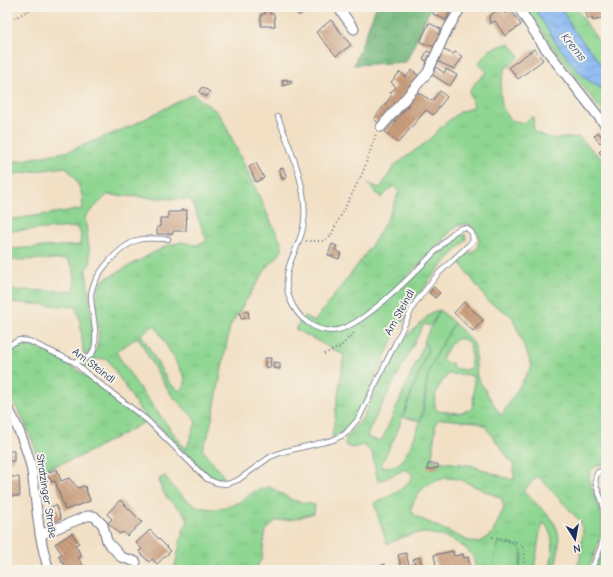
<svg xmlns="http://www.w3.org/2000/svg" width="613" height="577" font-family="'Comic Neue',sans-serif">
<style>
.grass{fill:url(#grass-tufts);stroke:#548278;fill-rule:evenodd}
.forest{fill:url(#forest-crowns);stroke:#46736c}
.garden{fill:#8ed691;stroke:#548278}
.water{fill:url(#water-waves);stroke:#5073a8}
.building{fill:url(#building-back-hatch)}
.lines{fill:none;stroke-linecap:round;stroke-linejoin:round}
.service-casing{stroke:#666d82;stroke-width:6}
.minor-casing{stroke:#666d82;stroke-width:11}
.path{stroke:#666d82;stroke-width:2;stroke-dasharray:1 3;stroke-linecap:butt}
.service{stroke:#fff;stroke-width:4.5}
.minor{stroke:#fff;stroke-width:9}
.labels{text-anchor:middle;stroke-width:4;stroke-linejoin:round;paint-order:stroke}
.street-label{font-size:11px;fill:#1b2f5e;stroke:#f7f3e8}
.water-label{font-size:12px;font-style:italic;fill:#365183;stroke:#f7f3e8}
</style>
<defs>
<pattern id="grass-tufts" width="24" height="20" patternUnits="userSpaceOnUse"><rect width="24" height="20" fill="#8ed691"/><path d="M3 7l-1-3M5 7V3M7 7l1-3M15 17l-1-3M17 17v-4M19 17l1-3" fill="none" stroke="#7ab87f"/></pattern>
<pattern id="forest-crowns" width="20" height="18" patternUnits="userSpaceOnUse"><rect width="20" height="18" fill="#72b77b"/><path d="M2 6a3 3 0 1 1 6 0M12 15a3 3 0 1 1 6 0" fill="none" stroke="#5d9568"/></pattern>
<pattern id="water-waves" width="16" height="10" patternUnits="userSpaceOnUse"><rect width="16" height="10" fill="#86b7f2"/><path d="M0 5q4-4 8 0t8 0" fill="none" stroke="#6d95c7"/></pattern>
<pattern id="building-back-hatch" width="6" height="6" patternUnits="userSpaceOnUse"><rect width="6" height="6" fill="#cb9f7d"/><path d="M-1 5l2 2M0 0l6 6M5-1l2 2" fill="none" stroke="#a4826a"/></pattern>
</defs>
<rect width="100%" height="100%" fill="#f7f3e8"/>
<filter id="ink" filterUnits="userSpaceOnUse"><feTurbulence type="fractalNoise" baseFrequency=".025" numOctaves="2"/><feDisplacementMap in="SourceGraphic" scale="8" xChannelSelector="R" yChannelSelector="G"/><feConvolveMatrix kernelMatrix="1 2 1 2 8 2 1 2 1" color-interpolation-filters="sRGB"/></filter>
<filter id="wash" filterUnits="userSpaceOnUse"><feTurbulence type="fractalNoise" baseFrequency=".012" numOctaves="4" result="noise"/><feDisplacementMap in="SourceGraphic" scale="16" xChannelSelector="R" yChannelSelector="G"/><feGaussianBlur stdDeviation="0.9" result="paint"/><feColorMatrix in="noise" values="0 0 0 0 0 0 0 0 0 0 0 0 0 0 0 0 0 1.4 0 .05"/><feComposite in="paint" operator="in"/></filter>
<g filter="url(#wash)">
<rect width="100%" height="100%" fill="#f2e0c5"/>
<path class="grass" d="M525,7H534L554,40L588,80L597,84L606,92V117L550,43Z
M560,7H575L606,52V70L573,29Z
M509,43L520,56L505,69L500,86L502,107L511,120L524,123L533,116L534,132L553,139L579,137L606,163V465C600,464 593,466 590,472C586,482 602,509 602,523C601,540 594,555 588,570H576L580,558L583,532L580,521L538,476L523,491C554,521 567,524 554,570H549C554,551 555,538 544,522L540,532L534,570H519L523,555L499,542L492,570H476C475,564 474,557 470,553C459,539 429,530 413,534C404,536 395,541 387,544L374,503C391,496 403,491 413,476L406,469L378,482L372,453L364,445L351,448L345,445C345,435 357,427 362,419L399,344L432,312L440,310L430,326L424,324L371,426L367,437L379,441L383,438L422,349L424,341L428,349L397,432L380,467C386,467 393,467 398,464C408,457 420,424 423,412C426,400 425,387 428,375C433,357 445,340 454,323L474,343L477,377L501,416L532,366L512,316L488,301L458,260L477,249C481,237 479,231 469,224L460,225L452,230L426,258L394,288L398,291L456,236L465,234L466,240L436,272L413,302L392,341L357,416L343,432L332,437L344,355L295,329L305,316L314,322C343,282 384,238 399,191L393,186L381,198L367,183L380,188L395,165L428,141L443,125L460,112L474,107L469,92L475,83L487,72L478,64L489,50ZM459,338C462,339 466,340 468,342C472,347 472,362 470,368L465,370L453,368L452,363L444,362L442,358L451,343ZM449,374L471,375L474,380L473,406L470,410L458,413L437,411C430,399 440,382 449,374ZM441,419L476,422L484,425L514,466V480L503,477L470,465L434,461L432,458L436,422ZM446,478L459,479L502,499L504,508L492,534L479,543L469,541L415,516L411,509C417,490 427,483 446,478Z
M193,94L215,110L223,120L282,245V250L279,255L266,269L230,326L214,410L208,436L202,449L227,481L217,480L208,476L164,431L142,413L108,360C97,356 93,361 85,368L82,364C116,346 84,308 103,280L168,245L182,242L196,245L207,241L191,200L107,195L85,217L91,262L86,270C88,285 96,342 89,352C89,353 85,356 84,356L80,321L76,307L7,302V290L73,291C76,279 76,269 67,259L7,260V249L80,245L81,234L77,227L7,231V220L82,209C85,191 76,180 66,167L7,175V163L69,151L131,126ZM155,325L185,378V385L179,391L169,383L141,334ZM138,337C148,356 158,376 171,394C179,405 190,411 196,422L186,450L135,382L116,352Z
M19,344C58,347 113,398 145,422L77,458L39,471L34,445L22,417L7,392V350Z
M165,476C186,506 205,517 240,502C246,499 250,493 256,491C260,489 266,488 270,487L292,500L315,505L314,513L295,519L275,521L265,532L262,558L255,570H174L183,530L188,522C186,510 173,506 166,496C162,491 160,485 159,479Z
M606,539V570H594Z"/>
<path class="forest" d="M376,7H431L406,62L354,65Z"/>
<path class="garden" d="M440,310L454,323C445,340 433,357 428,376C424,391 425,406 420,421L403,417L428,349L424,341Z
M499,542L519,547L522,551L519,570H492Z"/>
<path class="water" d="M534,7H560L573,29L606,70V92C600,87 594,84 588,80C570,67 546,27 534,7Z"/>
<g id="blocks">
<path class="building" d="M292,7H310L299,16Z
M436,7H452L446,20L433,14Z
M490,7H509L503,12L505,14L511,10L521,25L505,36L495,21L490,24L489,16L496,11L495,9L493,11Z
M584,7H606V17L593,21V18L588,19Z
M265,9H270V14H274L275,26H261V14H265Z
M331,20L351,45L336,56L316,32Z
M429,23L441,29L438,34L440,35L435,47L420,42Z
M442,49L453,54L455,52L463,57L454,69L437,61Z
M534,49L543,60L518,79L509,67Z
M427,51L432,53L428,62L423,59Z
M436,67L444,73L446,69L457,75L450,86L431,74Z
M412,70L420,77L379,123L374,119L392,95L390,93L396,87L391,82L400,72L406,77Z
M287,79V81L291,80L292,83L283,86L282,80Z
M202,87L210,92L206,97L199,92Z
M440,91L447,97L433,115L426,110L398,143L385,132L409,105L407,104L417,92L432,101Z
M598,132L604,139L600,143L594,136Z
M606,145V159L599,152Z
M256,163L264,178L256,182L249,167Z
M283,168L287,178L282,179L279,169Z
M181,210H187L186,231H173V234H157V227H160V218H168V212H181Z
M332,244L337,246L335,250L341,253L339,259L328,255Z
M434,287L440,293L435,298L429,293Z
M464,302L483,320L473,331L454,313Z
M248,311L249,318L241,319L240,312Z
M265,358H271L270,368L265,367Z
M273,362L280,363V369L273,368Z
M7,451H14V461H8Z
M428,464H438V468L427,470Z
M57,469L61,481L69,478L78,488L85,486L90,501L65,510L55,481L51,482L47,473Z
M7,477H19L20,496H7Z
M120,500L142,522L127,536L123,532L120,534L108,523L112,519L107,514Z
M56,505L61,519L51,523L45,509Z
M150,530L171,551L157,564L152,559L149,562L144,557L139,551L142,549L136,543Z
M72,533L79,543L75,545L82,556L78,558L85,568L82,570H63L62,569L65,566L58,556L62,554L55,544Z
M453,551L454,556L463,554L464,558L468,557L470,566L464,568V570H437L434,555Z
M406,553L409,565L415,564L413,559L420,557L422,568L420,570H402L398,555Z
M385,564L387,570H367Z"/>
</g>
</g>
<g filter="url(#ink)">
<use href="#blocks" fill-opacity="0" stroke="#666d82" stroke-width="1"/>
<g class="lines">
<g class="service-casing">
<path id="service" d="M7,346L19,340L29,341L74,362L86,373L147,420L207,479L217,483L227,484L238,480L270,457L282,452L333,440L345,434L359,418L415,303L438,274L473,241L472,233L467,228H461L454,232C430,257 369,323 338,330C327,332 316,329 307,322C296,314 288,300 287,286C284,263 302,245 304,222C308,187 290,149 278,117
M74,362C79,360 87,359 91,355C101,343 91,311 91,297C91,277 119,246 138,240C147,237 159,239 168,239
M591,570C598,555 607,536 605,519C604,514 604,509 603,504C600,492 591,483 598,472L606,469"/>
</g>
<g class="minor-casing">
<path id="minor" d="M338,7L354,29
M518,7L545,48L606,126
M381,127L428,72L445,34L461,7
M7,406C18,427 28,449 32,472C37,505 38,538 49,570
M40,535L87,516H94L103,525L107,541L121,557L136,562"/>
</g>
<path class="path" d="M7,22L35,7
M306,241H322L330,237L363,172L376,134
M324,354L340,347L355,332
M492,537C518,543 530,539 522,570"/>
<use href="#service" class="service"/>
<use href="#minor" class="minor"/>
</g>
</g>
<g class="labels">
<g class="street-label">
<text transform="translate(399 312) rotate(-61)" y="4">Am Steindl</text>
<text transform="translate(94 365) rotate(37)" y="4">Am Steindl</text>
<text transform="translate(47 496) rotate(81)" y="4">Stratzinger Straße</text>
</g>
<g class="water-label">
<text transform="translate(574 47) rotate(51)" y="4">Krems</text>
</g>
</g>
<rect width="613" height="577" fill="none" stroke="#f7f3e8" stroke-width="24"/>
<g transform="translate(575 539) rotate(169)" stroke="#f7f3e8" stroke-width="3" paint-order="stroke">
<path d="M0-3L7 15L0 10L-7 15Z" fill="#1b2f5e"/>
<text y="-6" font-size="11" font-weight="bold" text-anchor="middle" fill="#1b2f5e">N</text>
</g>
</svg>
